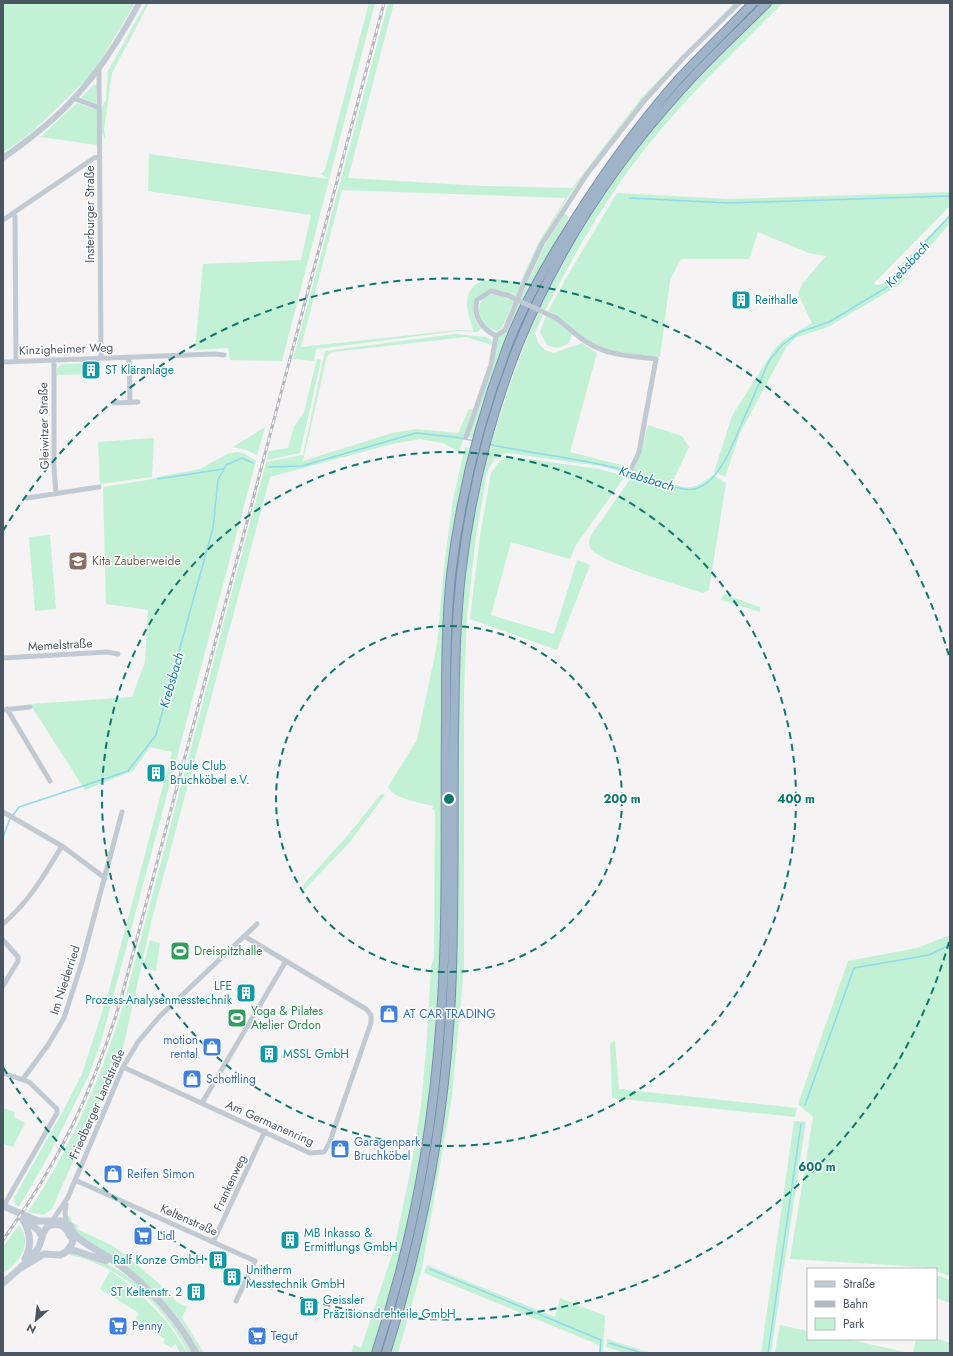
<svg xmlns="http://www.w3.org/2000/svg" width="953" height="1356" font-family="Jost,sans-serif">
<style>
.green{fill:#c3f1d5;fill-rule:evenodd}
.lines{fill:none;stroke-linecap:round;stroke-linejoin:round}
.stream{stroke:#90daee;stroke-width:1.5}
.trunk-casing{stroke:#7690ad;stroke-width:10}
.minor{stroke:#c1cad2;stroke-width:5}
.tertiary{stroke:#c1cad2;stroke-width:6}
.secondary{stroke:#c1cbd6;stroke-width:7}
.trunk{stroke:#9fb4c9;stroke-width:8}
.rail-casing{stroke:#b5b8bd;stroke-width:3}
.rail{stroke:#fff;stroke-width:1.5;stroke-dasharray:4.5;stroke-linecap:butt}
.minor-bridge{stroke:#c1cad2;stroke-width:5}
.ring{fill:none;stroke:#0f766e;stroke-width:2;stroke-dasharray:7 5}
.labels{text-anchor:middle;stroke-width:3;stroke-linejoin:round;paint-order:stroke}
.street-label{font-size:12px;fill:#4a5661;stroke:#fff}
.culture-label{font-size:12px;fill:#0d838f;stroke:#fff;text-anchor:start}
.education-label{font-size:12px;fill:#785e54;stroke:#fff;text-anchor:start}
.leisure-label{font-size:12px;fill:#27864d;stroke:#fff;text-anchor:start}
.shop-label{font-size:12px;fill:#366cbe;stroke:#fff;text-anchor:start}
.water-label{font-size:13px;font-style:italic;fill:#0c7c9b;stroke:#fff}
.centre{fill:#0f766e;stroke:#fff;stroke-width:2}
.ring-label{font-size:12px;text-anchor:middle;font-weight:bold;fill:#0f766e;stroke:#fff;stroke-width:3;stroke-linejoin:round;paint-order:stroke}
</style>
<rect width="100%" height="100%" fill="#f5f3f3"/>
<path class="green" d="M3,3H135L93,73L32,132L3,153Z
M146,3H149L112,73L104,130L106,140L102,134L101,110L106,99L108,71Z
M369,3H375L282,361L230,360L228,348L195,350L203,264L301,260L311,215L148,191L149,154L328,179L321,174L325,170Z
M388,3H394L348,178L483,186L572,188L642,97L734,3H736L683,55L585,173L568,197L540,244L516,296C501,289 490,287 476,299C472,310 473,319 481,329L478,332L458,331L316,349L314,361L293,359ZM342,190L566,198L538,243L520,283C501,278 468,274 467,303C467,313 471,321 473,331L458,330L301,347Z
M773,3H783C725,60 665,117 619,184C591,224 568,267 545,310L539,307C567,249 606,184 647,135C687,89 730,46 773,3Z
M94,85H97L96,105L81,98Z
M77,103L97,110L98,145L40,137Z
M950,192V206L874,283L876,285L883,284L896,272L905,278L899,285L828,327L797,337L787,346L740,433L725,477L714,472L732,416L773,351L783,340L812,323L798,294L802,284L826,256L809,253L758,232L749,259H681L670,280L660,357C636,355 608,356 587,341C574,331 563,318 548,311L568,275L617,193L730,199Z
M564,213L569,217L523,300L520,298L544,247Z
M950,214V223L907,274L898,268Z
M495,294L514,301L502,328L497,331C477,327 470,297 495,294Z
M518,303L522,305L474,439L468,437L497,338L506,331Z
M538,312L543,315L535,333L538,343L545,350L554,353L582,343L597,353L570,452L629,467L626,473L600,466L508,453L500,455L494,460L487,472L476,536L467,616L464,691V967L452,1097L422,1268L398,1353H391C431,1224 453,1090 457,955C459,890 459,824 458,758C458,696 457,634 465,572C476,482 503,396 538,312Z
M546,316L555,320L572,334L569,343C561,348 555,349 547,345L540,332Z
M455,334L486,337L491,340L492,345L466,337L333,352L327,356L303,461L392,433L416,429L458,433L469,409L473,410L459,452L443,443L420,439L392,444L270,477L152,919L123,1048L52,1209L43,1215L28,1212C71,1148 103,1074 125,999L266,462L303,455L325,351Z
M317,359L321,360L300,453L267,460L269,451L288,448L294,427L304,412Z
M95,363L96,374L57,375V368L62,364Z
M648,425L682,436L689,447L672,483C689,492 698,486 713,475L726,483L709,590L703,593C682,586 602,563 591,549C588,545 589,539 591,535L631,478L641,452Z
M265,427L257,455L246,450L233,447Z
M154,438L152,477L100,484L98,442Z
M465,447L471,448L444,615L442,687L441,919L438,1000L428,1112L414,1197L402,1252L372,1353H351L354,1345L361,1348L394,1249L411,1168L421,1105L426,1051L431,967L434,957L435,811L432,809L433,806C420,802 395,800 388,787L417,740L437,645L444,566L453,499Z
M238,452L245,454L256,461L101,1042L88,1077L49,1155L19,1207L15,1204L14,1198L63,1111L82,1074L108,994L172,752L150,747L133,771L85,790L30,704L132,697L145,662L148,610L106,604L103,487L153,479L157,477L200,469L229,453Z
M507,456L599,469L625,476L576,545L570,559L511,542L491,615L554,634L577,560L590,565L557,650L470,619L480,536L491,473L498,463Z
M50,535L56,609L35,611L29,537Z
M724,594L760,607V612L721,600Z
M381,794L385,795L349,843L304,890L303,885L348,835Z
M950,935V1276L936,1271V1269L922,1267L790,1259L813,1117L798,1104L848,961L917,948Z
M150,940L160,943L156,971L143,968Z
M615,1041L619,1089L797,1108L795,1117L612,1098L610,1043Z
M3,1108L15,1112L14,1117L25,1123L13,1147L3,1144Z
M794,1121L806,1122L771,1353H761Z
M67,1216L71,1217L72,1223L78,1225L77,1229L111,1245L124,1254L161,1285L177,1302L187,1307L182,1318L204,1353H200C191,1336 179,1316 165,1303C138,1277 80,1251 67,1216Z
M19,1225C34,1243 19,1263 3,1273V1247Z
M72,1253C83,1256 95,1258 105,1263C144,1282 171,1317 192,1353H188C165,1306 120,1265 69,1255Z
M427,1265L555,1317L560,1298L603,1315L605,1316L603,1353H599V1345L424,1273Z
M110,1271C142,1293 169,1319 187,1353H180L175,1343L172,1348L163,1343L165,1339L135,1320L139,1313L100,1289Z
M936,1275L950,1280V1303L936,1298Z
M780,1325L808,1331V1339H847L909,1353H775Z
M936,1338L950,1343V1353H913L916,1339Z
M607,1339L651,1353H625L606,1347Z"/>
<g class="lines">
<path class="stream" d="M629,198L728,203L950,196
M488,444C540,456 595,459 646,477C658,481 685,494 698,488C713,482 721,467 728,455L769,361L782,345L800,332L829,322L889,286L926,241L950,216
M268,467L302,466L416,433L454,437L475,441
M158,479L223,469
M13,815L19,807L128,771L156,735L213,528L218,480L226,465L242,458L253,463
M3,838L10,818
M805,1105L854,968L929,955L950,945
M430,1269L601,1340L600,1353
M609,1343L642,1353
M768,1353L801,1124"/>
<g class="trunk-casing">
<path id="trunk" d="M376,1353C419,1223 439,1097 444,960C447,881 445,800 446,720C446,672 446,623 451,575C460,498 479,422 506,350C520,311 541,274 562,240C596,184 634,130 677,81C702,54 728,29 753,3
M386,1353C423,1237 445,1118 451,996C455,909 453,821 454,734C455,680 455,627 461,574C470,497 489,420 517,348C555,254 612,166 680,91C707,60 738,32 767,3"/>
</g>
<path class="minor" d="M99,70L101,358
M76,99L99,108
M13,213L15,217L16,361
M3,220L94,158L100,157
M556,318C567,326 578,338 590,344C610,356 633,356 656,359L639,452L628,476
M496,336L505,330L524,283L542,244L587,174L645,100L684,57L739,3
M496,336C481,328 473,317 477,300L491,291L507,295
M129,357L130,403
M54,360V469L56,493
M3,362L214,354L224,355
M114,403L138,402
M466,437L491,365L496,336
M27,498L99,487
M3,658L107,652L118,654
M7,709L50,781
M3,710L30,707
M3,812L62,846L105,878
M3,924C31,899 43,877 62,846
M3,940L18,957V961L3,986
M123,1067L310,1153L324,1152L329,1144L371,1023V1015L366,1009L244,936
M3,1073L29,1082L57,1109V1113L3,1207
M23,1079L48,1045L64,1018L82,962L122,812
M202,1103L286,961
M75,1180L255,1261L236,1301
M66,1204L65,1214L67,1223
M51,1223L68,1197L123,1067L138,1042L160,1016L257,924
M213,1242L265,1131"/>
<path class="tertiary" d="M3,158C53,123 83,95 116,43C124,30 132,17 139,3"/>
<path class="secondary" d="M3,1206L38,1221H62L70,1226L74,1234L72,1244L66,1252L60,1255L44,1254L19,1269
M21,1217C30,1230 33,1244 25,1259
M26,1220L38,1230L41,1235
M74,1234C86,1246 103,1253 117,1263C150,1288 177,1317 196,1353
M68,1250L76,1251L106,1261
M3,1283C15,1273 27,1262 37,1250C44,1241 40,1221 60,1225C65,1227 68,1231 70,1236"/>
<use href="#trunk" class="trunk"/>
<g class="rail-casing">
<path id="rail" d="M3,1240C59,1163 94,1089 121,999L384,3"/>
</g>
<use href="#rail" class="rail"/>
<path class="minor-bridge" d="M507,295L556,318"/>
</g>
<g class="ring">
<circle cx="449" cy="799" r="173"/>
<circle cx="449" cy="799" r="347"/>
<path d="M949 942A520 520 0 0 1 3 1067M3 531A520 520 0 0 1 949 656"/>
</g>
<defs>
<g id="building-square" transform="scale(1)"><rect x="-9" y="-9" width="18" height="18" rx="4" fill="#0f9aa8" stroke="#fff"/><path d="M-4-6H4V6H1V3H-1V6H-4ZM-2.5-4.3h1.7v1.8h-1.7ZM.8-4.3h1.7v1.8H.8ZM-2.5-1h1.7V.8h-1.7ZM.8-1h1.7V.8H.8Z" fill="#fff"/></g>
<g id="school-square" transform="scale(1)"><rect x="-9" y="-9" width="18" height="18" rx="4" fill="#8d6e63" stroke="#fff"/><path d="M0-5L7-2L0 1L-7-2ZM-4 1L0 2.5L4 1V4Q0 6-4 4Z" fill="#fff"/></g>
<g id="stadium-square" transform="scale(1)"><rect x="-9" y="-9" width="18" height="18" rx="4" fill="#2e9e5b" stroke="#fff"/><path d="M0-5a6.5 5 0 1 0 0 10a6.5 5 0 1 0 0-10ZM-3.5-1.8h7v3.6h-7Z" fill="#fff"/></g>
<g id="shop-square" transform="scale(1)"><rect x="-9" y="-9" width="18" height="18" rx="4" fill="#3f7fe0" stroke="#fff"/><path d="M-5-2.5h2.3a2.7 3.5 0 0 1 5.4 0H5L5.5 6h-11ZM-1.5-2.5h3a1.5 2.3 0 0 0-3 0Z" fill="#fff"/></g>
<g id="supermarket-square" transform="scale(1)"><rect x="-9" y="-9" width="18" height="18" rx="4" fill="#3f7fe0" stroke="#fff"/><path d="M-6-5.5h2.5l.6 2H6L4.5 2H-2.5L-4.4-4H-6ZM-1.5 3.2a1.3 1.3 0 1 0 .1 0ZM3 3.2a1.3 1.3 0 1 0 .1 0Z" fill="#fff"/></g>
</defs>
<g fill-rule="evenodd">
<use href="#building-square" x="741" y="300"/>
<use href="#building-square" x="91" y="370"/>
<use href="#school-square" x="78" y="561"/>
<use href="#building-square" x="156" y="773"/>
<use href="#stadium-square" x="180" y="951"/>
<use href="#building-square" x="246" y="993"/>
<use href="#shop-square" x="389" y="1014"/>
<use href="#stadium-square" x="237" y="1018"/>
<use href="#shop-square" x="212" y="1047"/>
<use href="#building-square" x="269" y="1054"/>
<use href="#shop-square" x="192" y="1079"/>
<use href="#shop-square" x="340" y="1149"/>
<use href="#shop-square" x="113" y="1174"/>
<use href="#supermarket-square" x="143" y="1236"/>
<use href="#building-square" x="290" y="1240"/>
<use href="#building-square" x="218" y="1260"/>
<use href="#building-square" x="232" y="1277"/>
<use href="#building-square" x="196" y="1292"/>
<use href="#building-square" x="309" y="1307"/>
<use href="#supermarket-square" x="118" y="1326"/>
<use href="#supermarket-square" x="257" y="1336"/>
</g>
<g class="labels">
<g class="street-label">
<text transform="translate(90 214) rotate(-90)" y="4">Insterburger Straße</text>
<text transform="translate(66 349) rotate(-2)" y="4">Kinzigheimer Weg</text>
<text transform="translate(44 426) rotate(-91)" y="4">Gleiwitzer Straße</text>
<text transform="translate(60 645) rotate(-3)" y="4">Memelstraße</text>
<text transform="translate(65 980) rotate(-72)" y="4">Im Niederried</text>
<text transform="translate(97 1104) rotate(-66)" y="4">Friedberger Landstraße</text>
<text transform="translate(270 1123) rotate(24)" y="4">Am Germanenring</text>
<text transform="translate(230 1183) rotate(-65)" y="4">Frankenweg</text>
<text transform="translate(189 1220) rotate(24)" y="4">Keltenstraße</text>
</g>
<g class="culture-label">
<text x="755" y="304">Reithalle</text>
<text x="105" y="374">ST Kläranlage</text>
<text x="170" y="770">Boule Club<tspan x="170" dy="14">Bruchköbel e.V.</tspan></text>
<text x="232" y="990" text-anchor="end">LFE<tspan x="232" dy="14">Prozess-Analysenmesstechnik</tspan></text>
<text x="283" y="1058">MSSL GmbH</text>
<text x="304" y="1237">MB Inkasso &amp;<tspan x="304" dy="14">Ermittlungs GmbH</tspan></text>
<text x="204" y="1264" text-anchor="end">Ralf Konze GmbH</text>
<text x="246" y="1274">Unitherm<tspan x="246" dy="14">Messtechnik GmbH</tspan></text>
<text x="182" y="1296" text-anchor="end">ST Keltenstr. 2</text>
<text x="323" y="1304">Geissler<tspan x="323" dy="14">Präzisionsdrehteile GmbH</tspan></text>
</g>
<g class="education-label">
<text x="92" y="565">Kita Zauberweide</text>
</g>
<g class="leisure-label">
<text x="194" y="955">Dreispitzhalle</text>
<text x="251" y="1015">Yoga &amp; Pilates<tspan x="251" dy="14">Atelier Ordon</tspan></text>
</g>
<g class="shop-label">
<text x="403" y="1018">AT CAR TRADING</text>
<text x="198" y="1044" text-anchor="end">motion<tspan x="198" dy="14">rental</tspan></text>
<text x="206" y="1083">Schottling</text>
<text x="354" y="1146">Garagenpark<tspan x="354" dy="14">Bruchköbel</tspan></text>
<text x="127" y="1178">Reifen Simon</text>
<text x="157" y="1240">Lidl</text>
<text x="132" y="1330">Penny</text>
<text x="271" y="1340">Tegut</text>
</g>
<g class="water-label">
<text transform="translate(907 264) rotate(-47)" y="5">Krebsbach</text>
<text transform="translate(647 478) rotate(17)" y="5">Krebsbach</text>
<text transform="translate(171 680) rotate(-74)" y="5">Krebsbach</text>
</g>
</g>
<circle cx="449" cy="799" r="6" class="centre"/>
<g class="ring-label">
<text x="622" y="803">200 m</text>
<text x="796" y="803">400 m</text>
<text x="817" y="1171">600 m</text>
</g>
<rect width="953" height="1356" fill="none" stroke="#4a5661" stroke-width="8"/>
<rect x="807" y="1268" width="130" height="72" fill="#ffffff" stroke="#b7bbc0"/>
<rect x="815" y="1281" width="20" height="6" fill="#c1cbd6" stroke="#b7bbc0"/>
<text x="843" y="1288" font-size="12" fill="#4a5661">Straße</text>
<rect x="815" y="1301" width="20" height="6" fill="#b5b8bd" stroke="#b7bbc0"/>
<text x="843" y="1308" font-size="12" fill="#4a5661">Bahn</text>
<rect x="815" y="1318" width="20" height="12" fill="#c3f1d5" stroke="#b7bbc0"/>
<text x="843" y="1328" font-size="12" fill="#4a5661">Park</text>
<g transform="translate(36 1320) rotate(208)" stroke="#ffffff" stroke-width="3" paint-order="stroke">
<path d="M0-3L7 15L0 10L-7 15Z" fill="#4a5661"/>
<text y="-6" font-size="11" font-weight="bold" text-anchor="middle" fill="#4a5661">N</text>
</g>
</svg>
